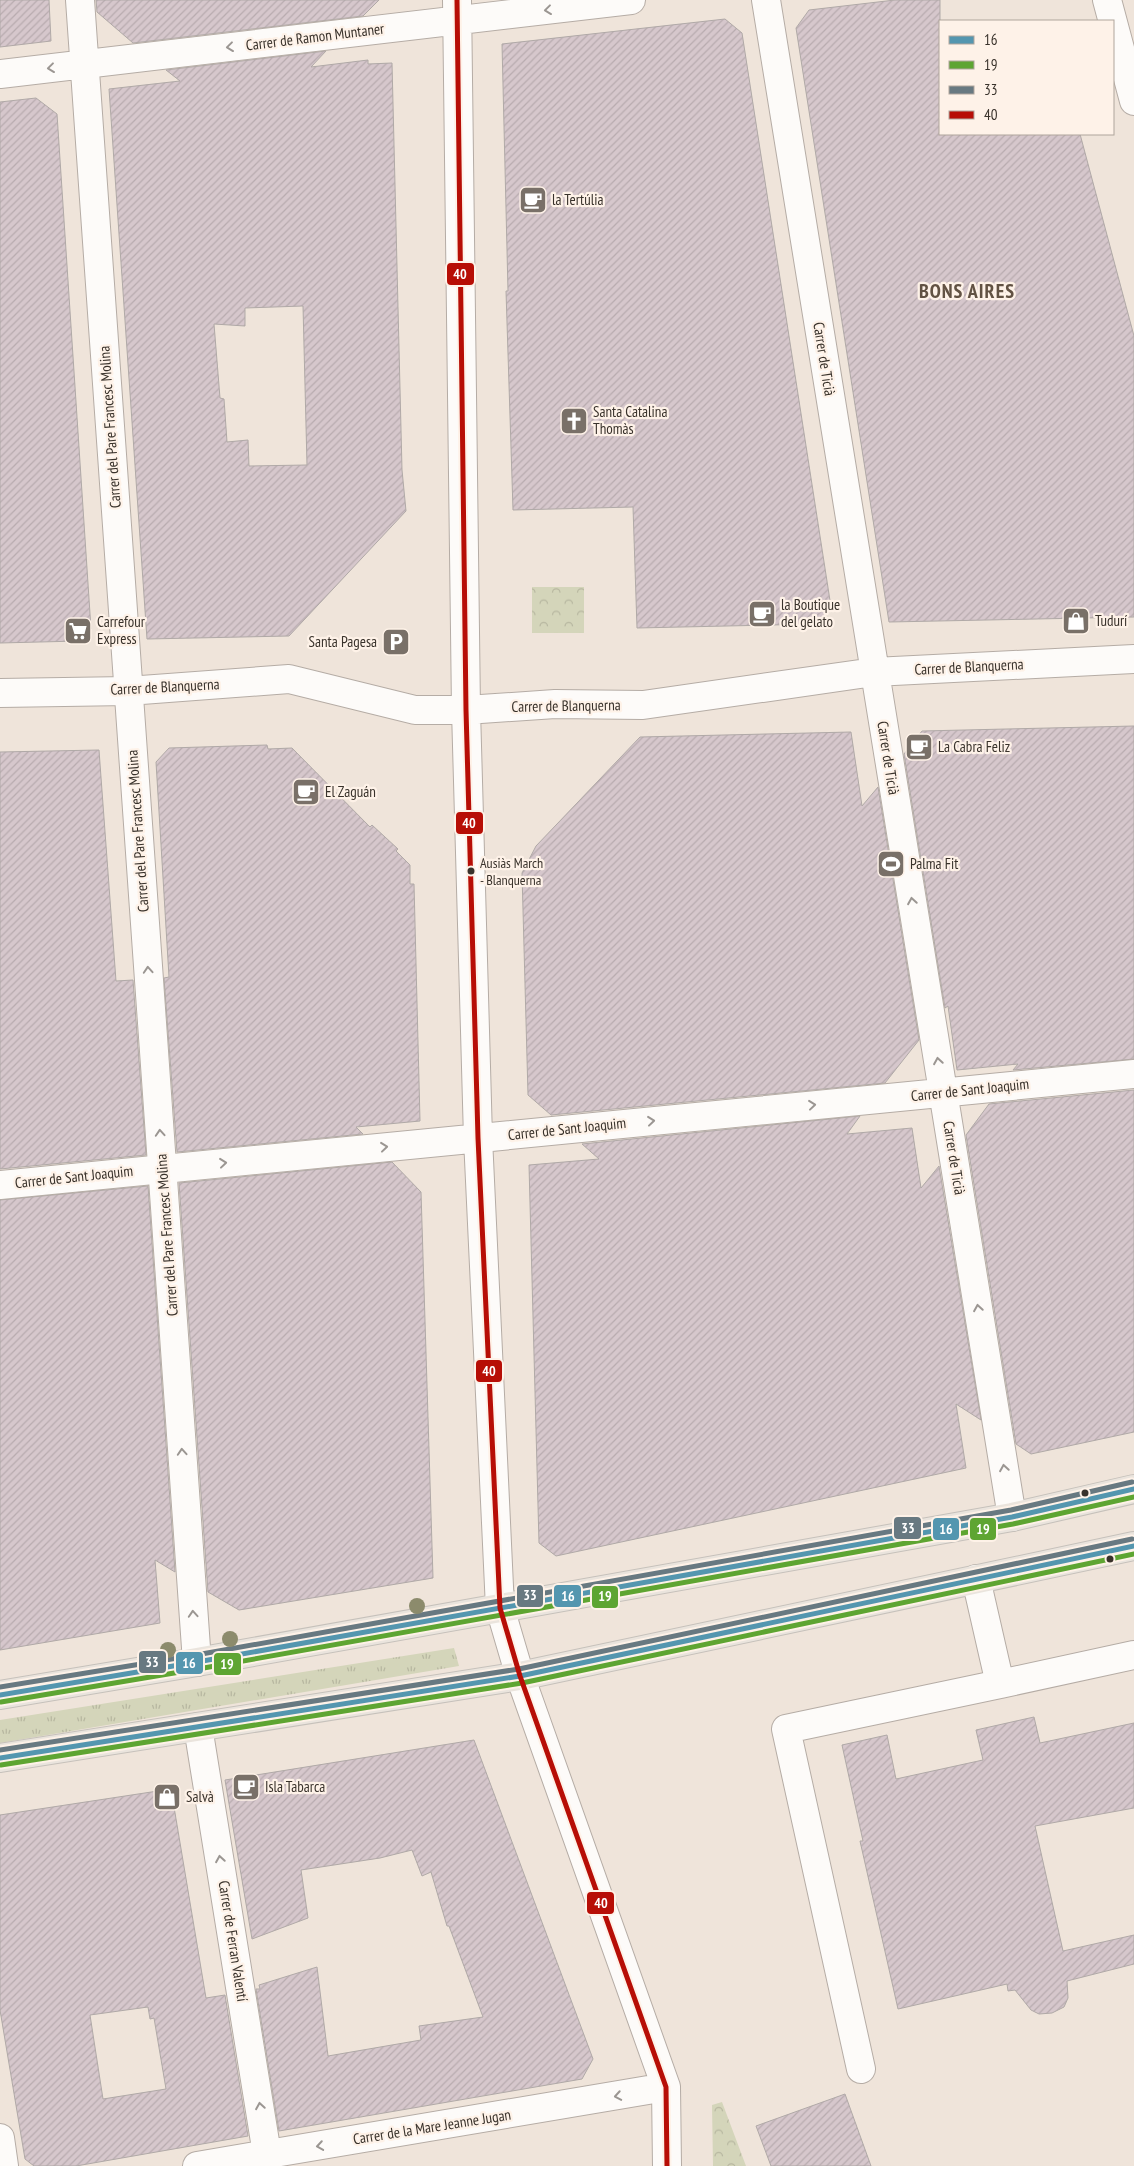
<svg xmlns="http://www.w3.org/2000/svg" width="1134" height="2166" font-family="'PT Sans Narrow',sans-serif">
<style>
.grass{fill:url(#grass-tufts)}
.park{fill:url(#park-crowns)}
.building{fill:url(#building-hatch);stroke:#b0a9a7;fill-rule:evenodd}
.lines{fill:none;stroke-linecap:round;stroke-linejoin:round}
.minor-casing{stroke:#b5aca5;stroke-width:30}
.major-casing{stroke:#c6c1bb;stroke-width:30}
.minor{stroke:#fdfbf9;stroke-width:28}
.major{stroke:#eae4dd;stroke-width:28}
.bus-1-casing{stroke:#fef2e8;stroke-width:9}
.bus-2-casing{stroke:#fef2e8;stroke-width:9}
.bus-3-casing{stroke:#fef2e8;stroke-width:9}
.bus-4-casing{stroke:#fef2e8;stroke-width:9}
.bus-1{stroke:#5496af;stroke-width:5}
.bus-2{stroke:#5ea532;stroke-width:5}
.bus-3{stroke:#687981;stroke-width:5}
.bus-4{stroke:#b70e06;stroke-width:5}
.tree{fill:#8c8b6c}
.oneway{stroke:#9b9692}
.bus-dot{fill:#39322b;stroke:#fef2e8;stroke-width:2}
.labels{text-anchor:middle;stroke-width:4.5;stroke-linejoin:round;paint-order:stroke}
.bus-label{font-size:14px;fill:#39322b;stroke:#fef2e8;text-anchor:start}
.street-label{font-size:15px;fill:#39322b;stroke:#fef2e8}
.poi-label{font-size:15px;fill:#39322b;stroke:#fef2e8;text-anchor:start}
.district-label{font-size:20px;font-weight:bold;letter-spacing:1px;fill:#625243;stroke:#fef2e8}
.line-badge{stroke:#fef2e8;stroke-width:2}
.badge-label{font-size:14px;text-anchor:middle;font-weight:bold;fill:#fff}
</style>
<defs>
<pattern id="grass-tufts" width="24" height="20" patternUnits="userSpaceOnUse" patternTransform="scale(1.25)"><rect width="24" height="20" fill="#d4d5ba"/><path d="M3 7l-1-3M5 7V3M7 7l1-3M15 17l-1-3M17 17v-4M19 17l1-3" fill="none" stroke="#b7b7a0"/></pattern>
<pattern id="park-crowns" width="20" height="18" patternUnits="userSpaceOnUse" patternTransform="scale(1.25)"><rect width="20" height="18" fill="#d4d5ba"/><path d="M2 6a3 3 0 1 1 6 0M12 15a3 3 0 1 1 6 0" fill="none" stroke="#b7b7a0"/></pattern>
<pattern id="building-hatch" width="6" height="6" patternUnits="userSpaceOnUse" patternTransform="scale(1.25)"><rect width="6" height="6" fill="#d6c7cc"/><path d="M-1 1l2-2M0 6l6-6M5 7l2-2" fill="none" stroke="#b8abaf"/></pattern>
</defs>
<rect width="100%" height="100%" fill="#efe4da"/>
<path class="grass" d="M454,1648L459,1666L0,1743V1720Z"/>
<path class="park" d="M532,587H584V633H532Z
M722,2102L746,2166H713L712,2105Z"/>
<path class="building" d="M0,0H49L51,41L0,47Z
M96,0H379L363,16L133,43L97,12Z
M895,0H940V134H1080L1134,336V617L889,622L796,28L809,10Z
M725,19L742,33L831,607L817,624L637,628L633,507L513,510L506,291H508L502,44Z
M326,51L311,67L368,60V64L392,63L402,470L406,511L289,636L147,639L109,89L180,81L166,70ZM303,306L307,465L249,466L248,440L227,442L224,399L220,398L214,324L245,326V308Z
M36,98L57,114L91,629L79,641L0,643V102Z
M1134,726V1059L1013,1070L1018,1064L957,1070L948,1006L945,1008L904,754L922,731Z
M851,732L862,806L878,787L919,1040L885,1083L551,1115L528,1095L522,873L536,846L640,737Z
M267,745L268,749L292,748L370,827L372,825L398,849L396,851L410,865V884H414L420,1121L356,1127L363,1134L177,1152L164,978L169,977L156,762L169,748Z
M99,750L116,981L133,980L146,1155L0,1169V752Z
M1134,1090V1432L1031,1454L1016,1444L966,1135L989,1104Z
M860,1116L847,1134L912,1128L921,1188L939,1166L981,1420L956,1404L966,1468L556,1556L539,1543L529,1165L599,1159L582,1144Z
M392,1162L421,1192L433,1578L239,1610L208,1592L179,1183Z
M148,1186L175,1572L155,1560L160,1623L0,1650V1200Z
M1034,1717L1040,1743L1134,1723V1808L1035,1826L1063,1951L1134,1935V1964L1067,1981L1068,1998L1064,2007L1052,2013L1039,2014L1031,2010L1015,1990L1008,1991L1007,1984L898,2009L860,1841H863L842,1745L887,1735L896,1779L983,1760L976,1730Z
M474,1740L593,2059L582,2079L279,2131L256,1989H260L259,1985L317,1967L328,2056L421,2040L419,2026L483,2017L449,1926H447L431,1872L422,1876L412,1850L380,1858L301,1870L308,1918L252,1939L225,1780Z
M171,1789L206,1998L225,1995L248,2136L76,2166H34L25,2159L0,2010V1815ZM148,2007L150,2019L154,2018L166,2089L103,2099L90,2015Z
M845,2094L871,2166H771L756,2126Z"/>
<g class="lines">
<g class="minor-casing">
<path id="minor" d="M80,0L197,1662
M457,0L466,710L478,1138L500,1608L520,1676L666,2087L667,2166
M766,0L1012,1517
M1107,0L1134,101
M0,74L631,0
M0,693L128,691L289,679L415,710H466L555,704L643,705L874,672L1134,659
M0,1185L1134,1074
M1000,1684L1134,1655
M198,1727L267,2154
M861,2069L786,1729L1000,1684L976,1579
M0,2138L4,2166
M197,2166L666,2087"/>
</g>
<g class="major-casing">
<path id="major" d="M0,1695L197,1662L1012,1517L1134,1489
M0,1758L520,1676L1134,1546"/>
</g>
<use href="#minor" class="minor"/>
<use href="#major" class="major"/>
<g class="bus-1-casing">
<path id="bus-1" d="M0,1695L197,1662L1012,1517L1134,1489
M0,1758L520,1676L1134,1546"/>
</g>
<g class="bus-2-casing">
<path id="bus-2" d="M1,1702L198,1669L1013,1524L1134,1497
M1,1765L522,1683L1134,1554"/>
</g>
<g class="bus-3-casing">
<path id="bus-3" d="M0,1687L196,1655L1011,1510L1132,1482
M0,1750L519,1669L1132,1539"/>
</g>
<g class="bus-4-casing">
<path id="bus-4" d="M457,0L466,710L478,1138L500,1608L520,1676L666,2087L667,2166"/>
</g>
<use href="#bus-1" class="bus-1"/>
<use href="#bus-2" class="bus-2"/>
<use href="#bus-3" class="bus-3"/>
<use href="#bus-4" class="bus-4"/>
</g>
<g class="tree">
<circle cx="417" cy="1606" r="8"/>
<circle cx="230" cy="1639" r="8"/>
<circle cx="168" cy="1650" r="8"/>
</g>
<defs><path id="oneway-chevron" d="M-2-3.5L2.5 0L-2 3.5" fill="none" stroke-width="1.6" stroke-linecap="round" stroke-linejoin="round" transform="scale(1.25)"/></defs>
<g class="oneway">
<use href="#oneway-chevron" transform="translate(548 10) rotate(173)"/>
<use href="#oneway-chevron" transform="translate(230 47) rotate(173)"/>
<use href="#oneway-chevron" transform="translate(51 68) rotate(173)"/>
<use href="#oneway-chevron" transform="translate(912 901) rotate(-99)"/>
<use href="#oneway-chevron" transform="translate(148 970) rotate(-94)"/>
<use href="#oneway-chevron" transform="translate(938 1061) rotate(-99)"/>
<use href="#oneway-chevron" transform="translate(812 1105) rotate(-6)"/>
<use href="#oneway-chevron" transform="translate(651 1121) rotate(-6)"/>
<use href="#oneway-chevron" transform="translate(160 1133) rotate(-94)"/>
<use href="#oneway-chevron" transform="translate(384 1147) rotate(-6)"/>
<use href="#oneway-chevron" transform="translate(223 1163) rotate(-6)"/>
<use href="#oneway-chevron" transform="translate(978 1308) rotate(-99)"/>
<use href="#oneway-chevron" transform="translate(182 1452) rotate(-94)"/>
<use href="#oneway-chevron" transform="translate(1004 1468) rotate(-99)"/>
<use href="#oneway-chevron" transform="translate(193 1614) rotate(-94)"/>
<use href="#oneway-chevron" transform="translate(220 1859) rotate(-99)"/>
<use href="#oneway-chevron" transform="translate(618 2096) rotate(170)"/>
<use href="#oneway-chevron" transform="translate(260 2106) rotate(-99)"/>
<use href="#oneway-chevron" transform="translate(320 2146) rotate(171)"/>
</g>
<defs>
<g id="cafe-square" transform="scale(1.4375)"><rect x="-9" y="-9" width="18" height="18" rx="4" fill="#797068" stroke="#fef2e8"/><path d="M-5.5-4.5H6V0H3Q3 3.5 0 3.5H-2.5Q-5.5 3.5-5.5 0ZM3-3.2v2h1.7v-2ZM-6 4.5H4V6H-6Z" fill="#fff"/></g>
<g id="church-square" transform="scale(1.4375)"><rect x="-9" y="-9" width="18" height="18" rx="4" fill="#797068" stroke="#fef2e8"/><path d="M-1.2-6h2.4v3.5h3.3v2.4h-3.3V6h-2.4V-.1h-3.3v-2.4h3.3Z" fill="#fff"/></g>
<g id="shop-square" transform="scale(1.4375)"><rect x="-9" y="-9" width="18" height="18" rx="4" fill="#797068" stroke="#fef2e8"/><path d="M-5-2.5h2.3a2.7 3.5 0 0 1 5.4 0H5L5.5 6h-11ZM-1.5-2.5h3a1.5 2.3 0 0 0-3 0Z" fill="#fff"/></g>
<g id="supermarket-square" transform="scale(1.4375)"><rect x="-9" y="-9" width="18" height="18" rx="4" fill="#797068" stroke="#fef2e8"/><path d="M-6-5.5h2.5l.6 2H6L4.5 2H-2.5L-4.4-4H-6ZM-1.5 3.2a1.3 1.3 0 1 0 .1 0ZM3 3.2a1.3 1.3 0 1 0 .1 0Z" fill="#fff"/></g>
<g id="parking-square" transform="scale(1.4375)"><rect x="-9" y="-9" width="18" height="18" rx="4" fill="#797068" stroke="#fef2e8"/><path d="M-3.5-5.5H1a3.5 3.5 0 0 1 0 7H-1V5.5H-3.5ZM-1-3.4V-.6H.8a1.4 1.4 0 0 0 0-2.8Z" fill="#fff"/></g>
<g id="stadium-square" transform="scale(1.4375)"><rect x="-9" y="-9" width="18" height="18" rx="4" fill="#797068" stroke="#fef2e8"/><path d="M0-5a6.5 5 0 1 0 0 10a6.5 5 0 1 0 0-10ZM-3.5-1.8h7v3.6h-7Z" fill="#fff"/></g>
</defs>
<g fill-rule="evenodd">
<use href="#cafe-square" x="533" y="200"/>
<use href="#church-square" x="574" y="421"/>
<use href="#cafe-square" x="762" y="614"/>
<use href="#shop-square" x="1076" y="621"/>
<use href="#supermarket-square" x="78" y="631"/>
<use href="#parking-square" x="396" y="642"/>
<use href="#cafe-square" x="919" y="747"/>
<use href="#cafe-square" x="306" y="792"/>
<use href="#stadium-square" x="891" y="864"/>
<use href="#cafe-square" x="246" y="1787"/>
<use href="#shop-square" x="167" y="1797"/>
</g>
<g class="bus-dot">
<circle cx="471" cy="871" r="4.5"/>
<circle cx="1085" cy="1493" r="4.5"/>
<circle cx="1110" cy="1559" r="4.5"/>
</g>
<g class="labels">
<g class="bus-label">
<text x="480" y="868">Ausiàs March<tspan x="480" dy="17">- Blanquerna</tspan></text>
</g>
<g class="street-label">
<text transform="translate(315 37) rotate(-7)" y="5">Carrer de Ramon Muntaner</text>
<text transform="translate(824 359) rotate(81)" y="5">Carrer de Ticià</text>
<text transform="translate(110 427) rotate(-94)" y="5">Carrer del Pare Francesc Molina</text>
<text transform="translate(969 667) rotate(-3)" y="5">Carrer de Blanquerna</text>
<text transform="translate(165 687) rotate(-3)" y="5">Carrer de Blanquerna</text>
<text transform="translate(566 706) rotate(-1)" y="5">Carrer de Blanquerna</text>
<text transform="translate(888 758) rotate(81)" y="5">Carrer de Ticià</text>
<text transform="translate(138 831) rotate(-94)" y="5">Carrer del Pare Francesc Molina</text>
<text transform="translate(970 1090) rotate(-6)" y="5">Carrer de Sant Joaquim</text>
<text transform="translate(567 1129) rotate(-6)" y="5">Carrer de Sant Joaquim</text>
<text transform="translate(954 1158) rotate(81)" y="5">Carrer de Ticià</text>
<text transform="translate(74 1177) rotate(-6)" y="5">Carrer de Sant Joaquim</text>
<text transform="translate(167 1235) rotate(-94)" y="5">Carrer del Pare Francesc Molina</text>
<text transform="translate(233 1941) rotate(81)" y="5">Carrer de Ferran Valentí</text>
<text transform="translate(432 2127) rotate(-9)" y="5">Carrer de la Mare Jeanne Jugan</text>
</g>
<g class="poi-label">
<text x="552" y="205">la Tertúlia</text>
<text x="593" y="417">Santa Catalina<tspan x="593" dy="17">Thomàs</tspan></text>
<text x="781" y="610">la Boutique<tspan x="781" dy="17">del gelato</tspan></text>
<text x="1095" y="626">Tudurí</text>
<text x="97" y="627">Carrefour<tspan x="97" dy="17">Express</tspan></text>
<text x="377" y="647" text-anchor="end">Santa Pagesa</text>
<text x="938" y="752">La Cabra Feliz</text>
<text x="325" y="797">El Zaguán</text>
<text x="910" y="869">Palma Fit</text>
<text x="265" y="1792">Isla Tabarca</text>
<text x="186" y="1802">Salvà</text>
</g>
<g class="district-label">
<text x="967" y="298">BONS AIRES</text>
</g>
</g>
<g class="line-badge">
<rect x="446" y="262" width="29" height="24" rx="5" fill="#b70e06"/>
<rect x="455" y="811" width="29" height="24" rx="5" fill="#b70e06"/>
<rect x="475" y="1359" width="28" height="24" rx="5" fill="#b70e06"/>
<rect x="893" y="1516" width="29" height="24" rx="5" fill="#687981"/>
<rect x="932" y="1517" width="28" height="24" rx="5" fill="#5496af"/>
<rect x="969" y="1517" width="28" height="24" rx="5" fill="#5ea532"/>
<rect x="516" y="1584" width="28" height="24" rx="5" fill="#687981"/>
<rect x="553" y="1584" width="29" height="24" rx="5" fill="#5496af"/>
<rect x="591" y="1585" width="28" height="24" rx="5" fill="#5ea532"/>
<rect x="138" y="1650" width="29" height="24" rx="5" fill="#687981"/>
<rect x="175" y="1651" width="29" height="24" rx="5" fill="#5496af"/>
<rect x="213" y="1652" width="29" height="24" rx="5" fill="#5ea532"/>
<rect x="586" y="1891" width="29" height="24" rx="5" fill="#b70e06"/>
</g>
<g class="badge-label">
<text x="460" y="279">40</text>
<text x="469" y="828">40</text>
<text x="489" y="1376">40</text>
<text x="908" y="1533">33</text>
<text x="946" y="1534">16</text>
<text x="983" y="1534">19</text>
<text x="530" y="1600">33</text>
<text x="568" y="1601">16</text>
<text x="605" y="1601">19</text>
<text x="152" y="1667">33</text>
<text x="189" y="1668">16</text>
<text x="227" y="1669">19</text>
<text x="601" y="1908">40</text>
</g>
<rect x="939" y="20" width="175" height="115" fill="#fef2e8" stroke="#afa59c"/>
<rect x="949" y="36" width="25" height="8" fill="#5496af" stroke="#afa59c"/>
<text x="984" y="45" font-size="15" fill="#39322b">16</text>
<rect x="949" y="61" width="25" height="8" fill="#5ea532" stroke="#afa59c"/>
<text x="984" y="70" font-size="15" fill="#39322b">19</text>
<rect x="949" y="86" width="25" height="8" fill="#687981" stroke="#afa59c"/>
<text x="984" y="95" font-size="15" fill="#39322b">33</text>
<rect x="949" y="111" width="25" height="8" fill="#b70e06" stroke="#afa59c"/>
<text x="984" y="120" font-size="15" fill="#39322b">40</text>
</svg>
